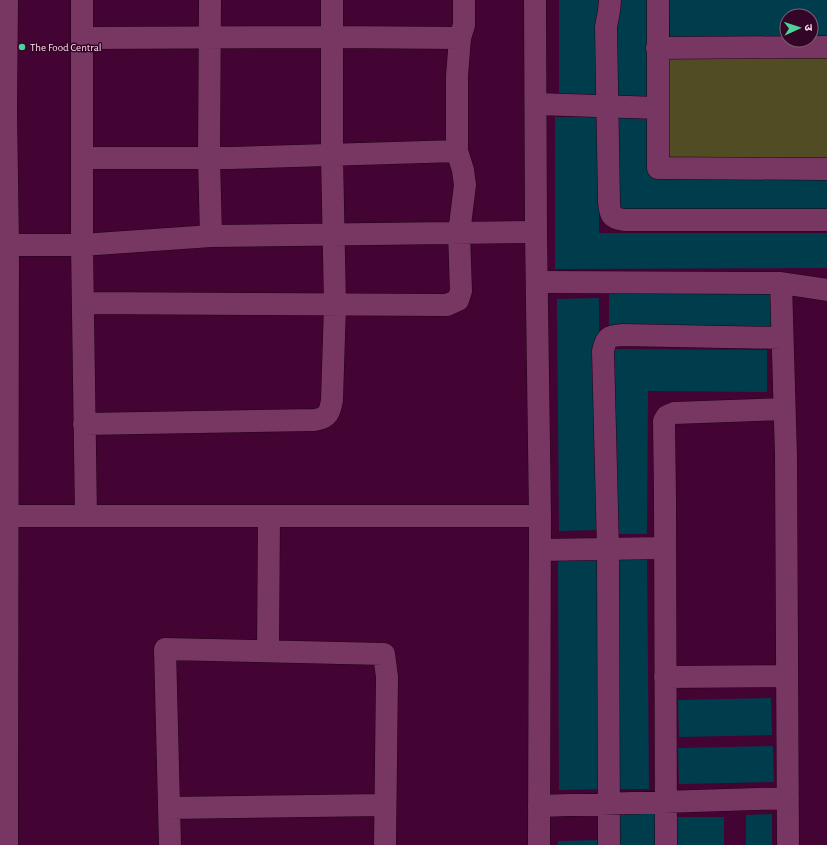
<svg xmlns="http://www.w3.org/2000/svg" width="827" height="845" font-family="'Alegreya Sans','Noto Sans Devanagari',sans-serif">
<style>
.green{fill:#514c23}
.building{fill:#003d4c}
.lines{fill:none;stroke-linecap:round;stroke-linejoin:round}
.street-casing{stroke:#230018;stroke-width:23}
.secondary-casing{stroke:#230018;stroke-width:23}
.street{stroke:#783762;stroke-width:22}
.secondary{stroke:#783762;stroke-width:22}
.poi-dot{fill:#4cd39a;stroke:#330526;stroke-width:1.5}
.labels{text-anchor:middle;stroke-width:3;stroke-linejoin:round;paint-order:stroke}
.poi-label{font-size:11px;fill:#ffdff2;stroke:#330526;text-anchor:start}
</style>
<rect width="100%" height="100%" fill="#440433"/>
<path class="green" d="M663,53H827V162L666,158Z"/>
<path class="building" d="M559,0H599L598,100H559Z
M613,0H654V98H613Z
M669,0H827V40H811V16H787V41L670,42Z
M616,112H654L655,178L827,176V214L617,216Z
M555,117H599V233H827V268L555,269Z
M609,291H771V329L609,330Z
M599,298L600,530L559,531L557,299Z
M608,349L767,350V392L648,391L647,534H608Z
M608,555H647L649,789H610Z
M558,557H600L602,789L559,790Z
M771,698L772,735L679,737L678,700Z
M773,746L774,782L679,784L678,748Z
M659,811L660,845H615V812Z
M772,814V845H746V815Z
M674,817H724V845H674Z
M599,840V845H558V841Z"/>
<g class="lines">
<g class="street-casing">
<path id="street" d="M82,0V245L86,516
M210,0L209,158L211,236
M610,0L609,11L606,27L609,202C610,215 611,218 624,220H827
M658,0V168L827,169
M83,38L332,37L460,38
M657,48L827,47
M536,104L658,108
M82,158H230L457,151
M8,245H82L211,236L536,232
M537,282L781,283L827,290
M781,283L786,456L788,845
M83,303L447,305L458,300L461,291L459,233L465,185L463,170L457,151V76L460,38L464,25V0
M84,424L315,420C328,418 330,412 332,400L335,305L332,155V0
M0,516H540
M540,550L665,548
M268,651L269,516
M665,677L787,676
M539,806L788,798
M169,808L385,805
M170,845L165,649L384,654L387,677L385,845
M609,845L608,549L603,351C606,337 609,336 623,335L782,338
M666,845L665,497L664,421L667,416L674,413L784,409"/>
</g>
<g class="secondary-casing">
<path id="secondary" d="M7,0L6,111L8,245L7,845
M535,0L536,232L540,516L539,845"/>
</g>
<use href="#street" class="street"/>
<use href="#secondary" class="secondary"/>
</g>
<circle class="poi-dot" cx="22" cy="47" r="4"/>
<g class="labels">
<g class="poi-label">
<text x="30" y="51">The Food Central</text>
</g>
</g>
<g transform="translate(799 28) rotate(87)"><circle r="19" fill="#330526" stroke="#855c78"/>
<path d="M0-3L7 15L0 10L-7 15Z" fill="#4cd39a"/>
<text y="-6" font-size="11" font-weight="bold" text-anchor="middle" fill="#ffdff2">उ</text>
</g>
</svg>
